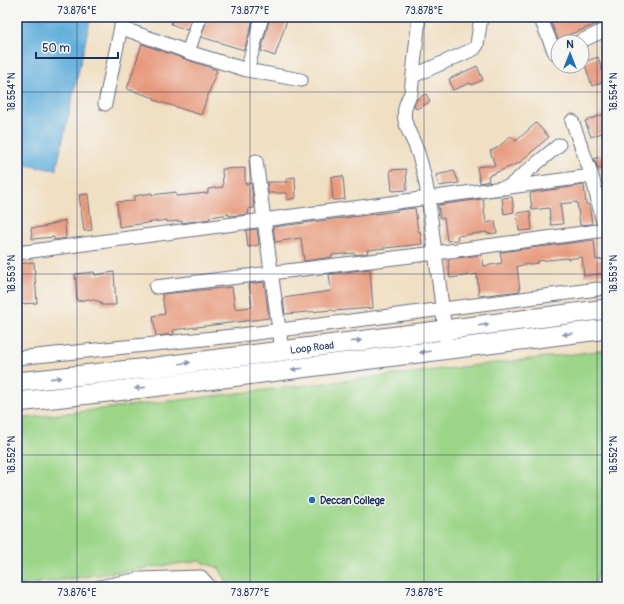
<svg xmlns="http://www.w3.org/2000/svg" width="624" height="604" font-family="Pangolin,sans-serif">
<style>
.green{fill:#9cd588;stroke:#5c8273}
.water{fill:#62afdb;stroke:#3e6f9c}
.building{fill:#e7997c}
.lines{fill:none;stroke-linecap:round;stroke-linejoin:round}
.street-casing{stroke:#666d81;stroke-width:15}
.secondary-casing{stroke:#666d81;stroke-width:21}
.street{stroke:#fff;stroke-width:13}
.secondary{stroke:#fff;stroke-width:19}
.oneway{fill:#8d97ae}
.ticks{fill:none;stroke:#1b2f5e;stroke-width:1;stroke-opacity:0.45}
.poi-dot{fill:#1f6fb2;stroke:#f6f6f2;stroke-width:1.5}
.labels{text-anchor:middle;stroke-width:3;stroke-linejoin:round;paint-order:stroke}
.street-label{font-size:10px;fill:#1b2f5e;stroke:#f6f6f2}
.poi-label{font-size:10px;font-weight:bold;fill:#1b2f5e;stroke:#f6f6f2;text-anchor:start}
.neatline{fill:none;stroke:#1b2f5e;stroke-width:1.5}
.ticks-label{font-size:10px;text-anchor:middle;fill:#1b2f5e}
</style>
<rect width="100%" height="100%" fill="#f6f6f2"/>
<filter id="ink" filterUnits="userSpaceOnUse"><feTurbulence type="fractalNoise" baseFrequency=".025" numOctaves="2"/><feDisplacementMap in="SourceGraphic" scale="8" xChannelSelector="R" yChannelSelector="G"/><feConvolveMatrix kernelMatrix="1 2 1 2 8 2 1 2 1" color-interpolation-filters="sRGB"/></filter>
<filter id="wash" filterUnits="userSpaceOnUse"><feTurbulence type="fractalNoise" baseFrequency=".012" numOctaves="4" result="noise"/><feDisplacementMap in="SourceGraphic" scale="16" xChannelSelector="R" yChannelSelector="G"/><feGaussianBlur stdDeviation="0.9" result="paint"/><feColorMatrix in="noise" values="0 0 0 0 0 0 0 0 0 0 0 0 0 0 0 0 0 1.4 0 .05"/><feComposite in="paint" operator="in"/></filter>
<g filter="url(#wash)">
<rect width="100%" height="100%" fill="#f0dfc2"/>
<path class="green" d="M607,350V549L594,587H227L226,581L219,568L199,561L17,586V419Z"/>
<path class="water" d="M17,17H91L56,170L17,164Z"/>
<g id="blocks">
<path class="building" d="M173,17H192L187,30L171,24Z
M208,17H254L244,50L201,37Z
M270,17H288L275,56L261,51Z
M549,17H607V20L558,39Z
M142,44L217,70L201,115L154,100L155,98L127,89Z
M598,57L606,81L592,86L584,62Z
M477,66L483,80L471,85L470,83L453,90L449,79Z
M426,94L430,102L416,109L414,105L418,98Z
M607,113V131L591,137L585,121Z
M536,123L549,137L519,163L488,176L489,181L480,183L477,167L483,166H495L490,151L497,148L511,136L516,141Z
M607,154V165L598,169L594,159Z
M245,168V184L251,183L254,208L248,209L249,214L229,216V214L210,217V219L182,223V221L167,222V220L119,227L117,202L134,201V196L152,193V195L176,192V196L208,193V189L223,187L222,169Z
M406,169L407,190L392,191L390,170Z
M454,171L459,183L439,186L436,175Z
M343,176L345,199L333,200L331,177Z
M295,177L296,198L287,200V193H268L267,182H287V178Z
M584,185L586,204H589L592,224L580,225L577,202L560,204L563,224L551,225L549,208L532,210L530,193Z
M88,194L92,230L84,231L79,195Z
M512,197L514,212L504,214L502,198Z
M483,199L486,223L495,221L497,233L487,234V232L457,236L458,240L447,241L444,218H440L438,205Z
M415,208L418,231H420L422,244L367,250L368,253L355,255V253L332,255V257L304,261L301,238L275,242L273,227L398,211V210Z
M530,211L532,230L519,231L517,213Z
M65,220L66,238L54,240V237L32,239L31,228L43,227Z
M257,229L259,245L248,247L246,230Z
M594,240L596,260L605,259L607,273L584,276L582,257L568,259V258L538,261V263L517,266L520,291L479,296L477,274L450,278L448,259L482,255L484,266L502,263L500,252Z
M34,262L37,303L17,304V290H21L18,264Z
M370,269L373,308L333,311L332,310L285,314L283,298L331,291L329,274Z
M94,272L95,275L114,272L116,305H101V302L89,299L77,301L75,274Z
M264,282L269,318L173,330L174,334L156,336L153,316L165,314L162,294L232,287L235,309L252,307L249,284Z"/>
</g>
</g>
<g filter="url(#ink)">
<use href="#blocks" fill-opacity="0" stroke="#666d81" stroke-width="1"/>
<g class="lines">
<g class="street-casing">
<path id="street" d="M419,17L411,93C396,120 410,129 418,153C427,180 430,209 433,237C438,275 443,312 447,349
M540,17L555,53L558,51
M122,28L188,52L247,70L301,80
M579,42L607,29
M188,52L200,17
M247,70L262,17
M413,76L474,49L477,45L481,17
M105,104L123,17
M572,121L592,176L605,230L607,233
M256,161L282,351
M507,188L559,145
M17,253L592,176
M156,287L435,253L605,230
M17,358L233,336L598,289
M99,587L140,579L201,577L210,587"/>
</g>
<g class="secondary-casing">
<path id="secondary" d="M17,382L149,368L607,309
M17,402L152,387L607,329"/>
</g>
<use href="#street" class="street"/>
<use href="#secondary" class="secondary"/>
</g>
<defs><path id="oneway-solid" d="M-6-.8H1V-3.2L6.5 0L1 3.2V.8H-6Z"/></defs>
<g class="oneway">
<use href="#oneway-solid" transform="translate(484 325) rotate(-7)"/>
<use href="#oneway-solid" transform="translate(568 334) rotate(173)"/>
<use href="#oneway-solid" transform="translate(356 341) rotate(-7)"/>
<use href="#oneway-solid" transform="translate(425 352) rotate(173)"/>
<use href="#oneway-solid" transform="translate(185 363) rotate(-7)"/>
<use href="#oneway-solid" transform="translate(297 369) rotate(173)"/>
<use href="#oneway-solid" transform="translate(56 378) rotate(-6)"/>
<use href="#oneway-solid" transform="translate(140 388) rotate(174)"/>
</g>
</g>
<path class="ticks" d="M77,17V587M250,17V587M424,17V587M597,17V587M17,92H607M17,274H607M17,455H607"/>
<circle class="poi-dot" cx="312" cy="500" r="4"/>
<g class="labels">
<g class="street-label">
<text transform="translate(312 347) rotate(-7)" y="4">Loop Road</text>
</g>
<g class="poi-label">
<text x="320" y="504">Deccan College</text>
</g>
</g>
<rect width="624" height="604" fill="none" stroke="#f6f6f2" stroke-width="44"/>
<g transform="translate(570 54)"><circle r="19" fill="#f6f6f2" stroke="#9ea6b7"/>
<path d="M0-3L7 15L0 10L-7 15Z" fill="#1f6fb2"/>
<text y="-6" font-size="11" font-weight="bold" text-anchor="middle" fill="#1b2f5e">N</text>
</g>
<path d="M36 52v6h82v-6" fill="none" stroke="#1b2f5e" stroke-width="2"/>
<text x="42" y="52" font-size="12" fill="#1b2f5e" stroke="#f6f6f2" stroke-width="3" paint-order="stroke">50 m</text>
<rect x="22" y="22" width="580" height="560" class="neatline"/>
<g class="ticks-label">
<text x="77" y="14">73.876°E</text>
<text x="250" y="14">73.877°E</text>
<text x="424" y="14">73.878°E</text>
<text transform="translate(11 92) rotate(-90)" y="4">18.554°N</text>
<text transform="translate(613 92) rotate(-90)" y="4">18.554°N</text>
<text transform="translate(11 274) rotate(-90)" y="4">18.553°N</text>
<text transform="translate(613 274) rotate(-90)" y="4">18.553°N</text>
<text transform="translate(11 455) rotate(-90)" y="4">18.552°N</text>
<text transform="translate(613 455) rotate(-90)" y="4">18.552°N</text>
<text x="77" y="596">73.876°E</text>
<text x="250" y="596">73.877°E</text>
<text x="424" y="596">73.878°E</text>
</g>
</svg>
